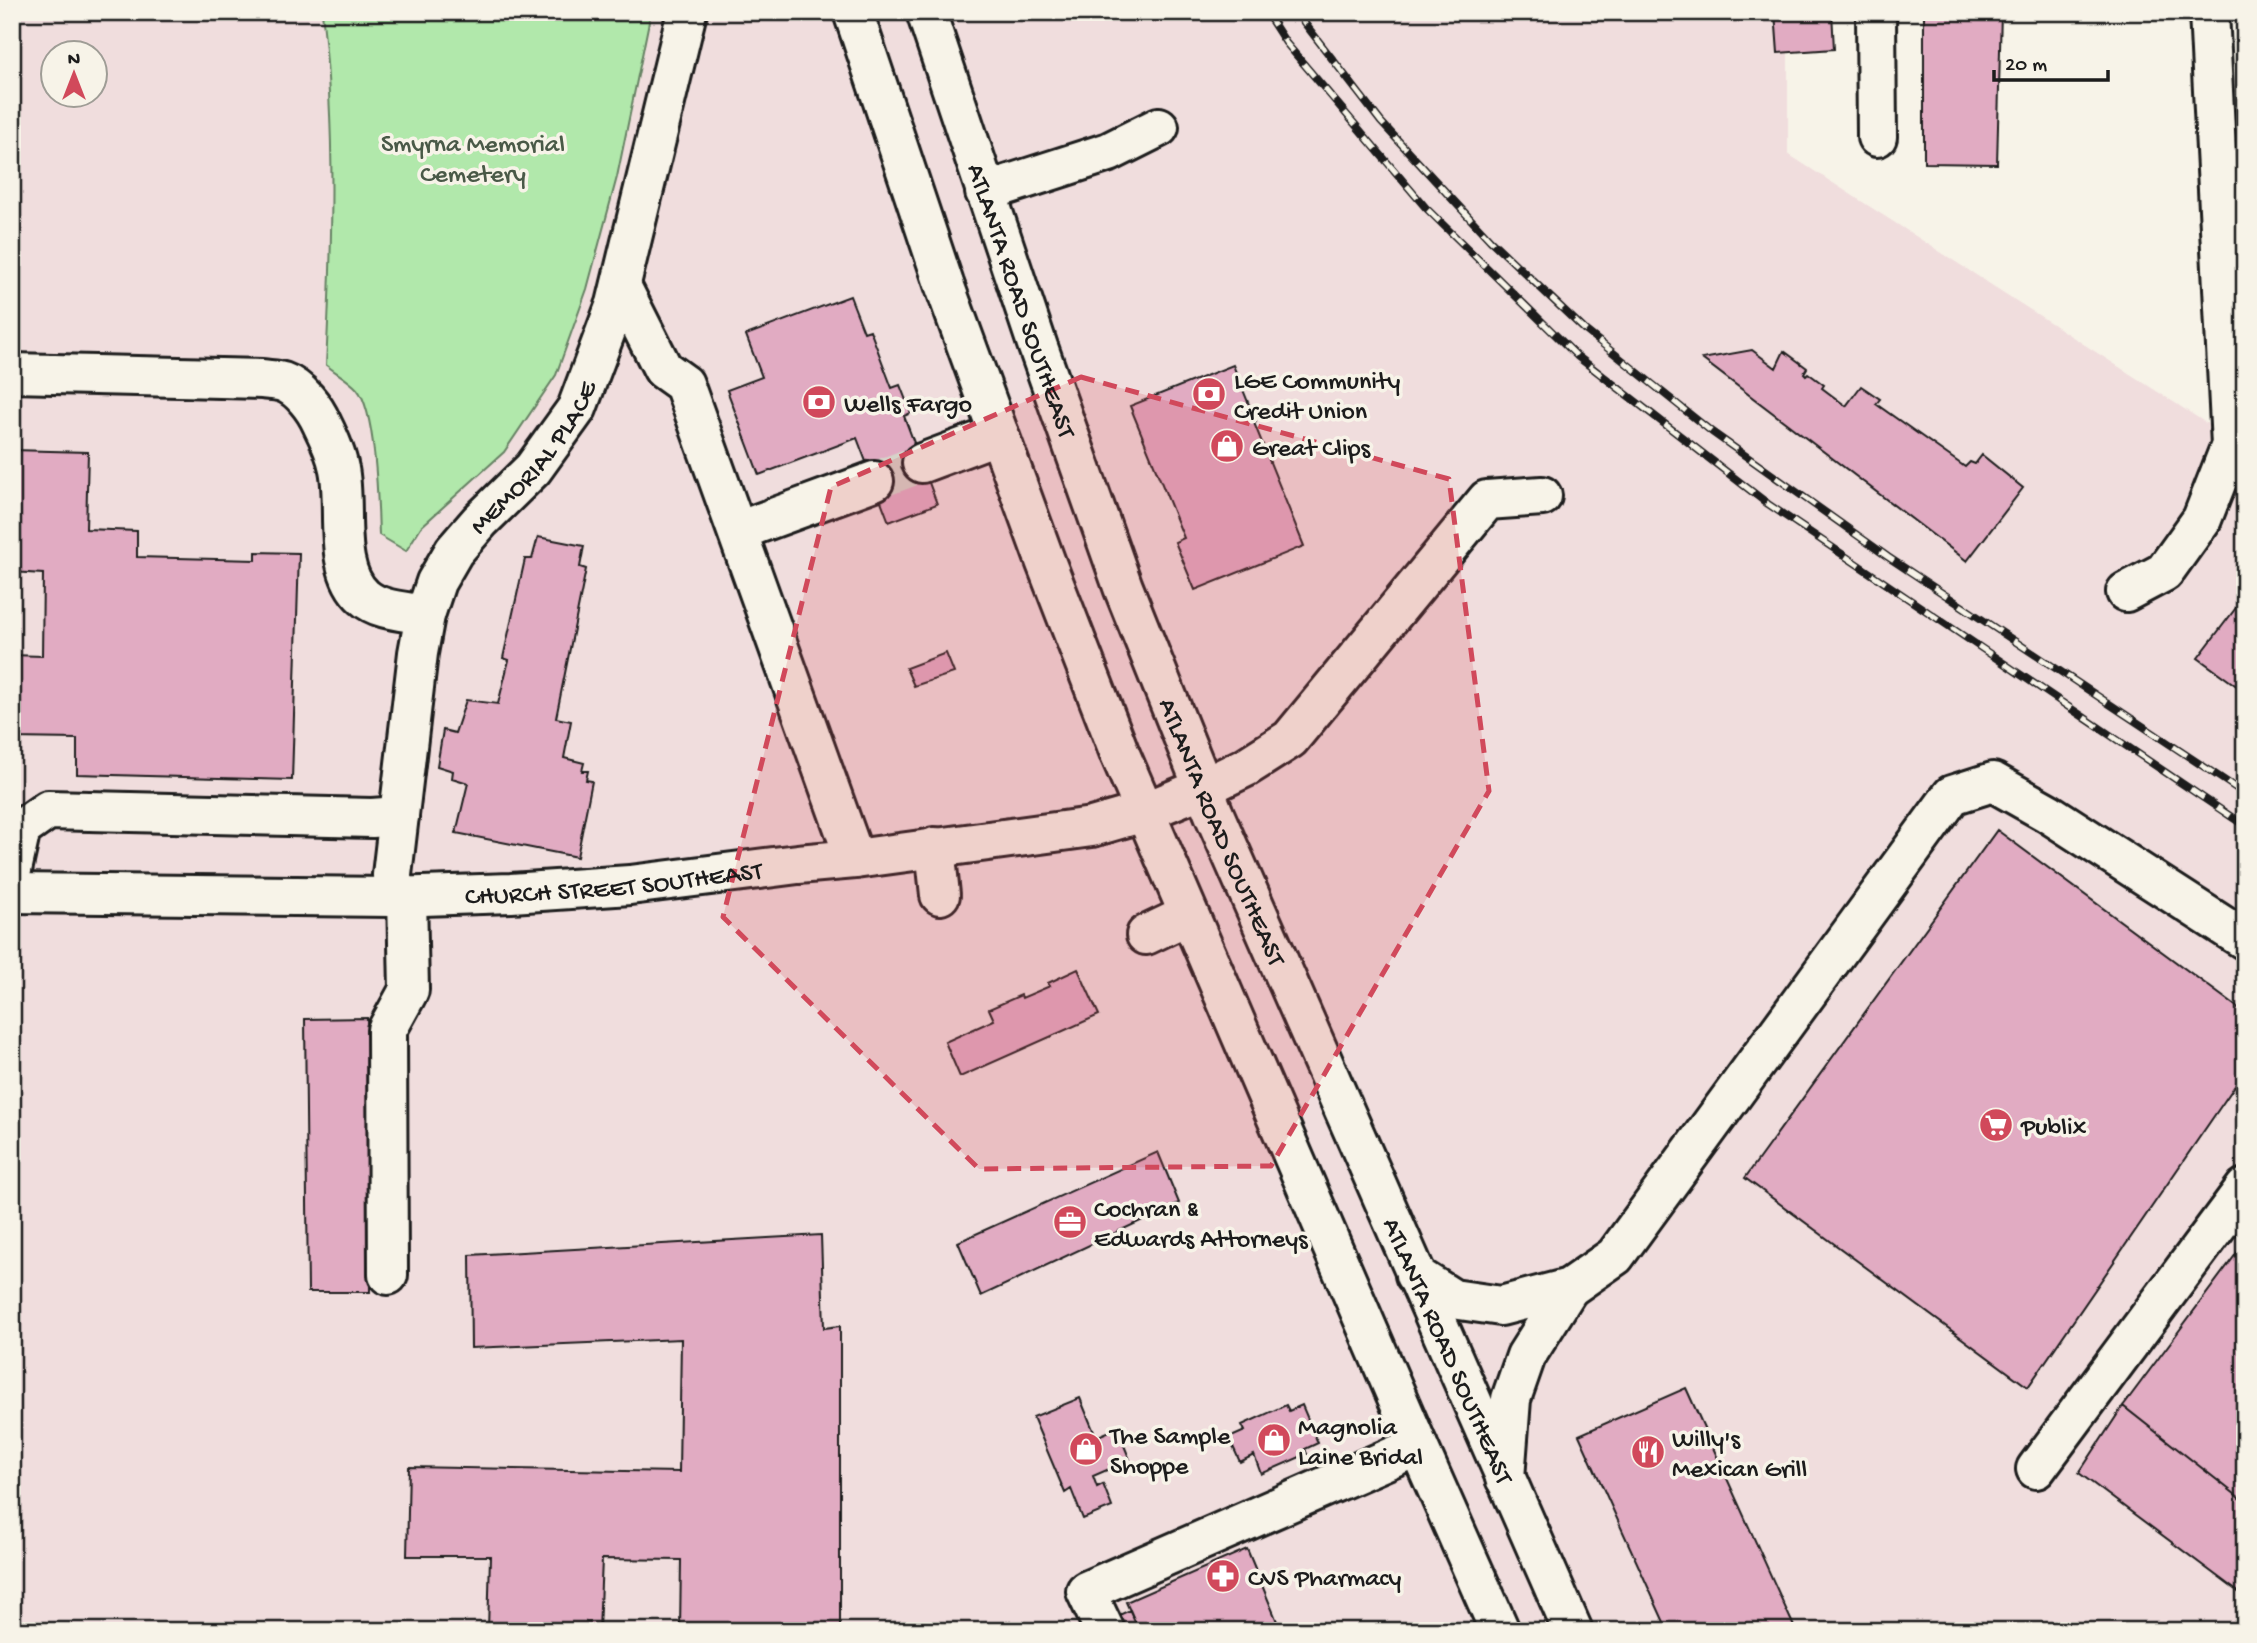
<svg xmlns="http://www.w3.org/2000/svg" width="2257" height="1643" font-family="'Gochi Hand',sans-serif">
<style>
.built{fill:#f0dddd;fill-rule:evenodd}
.green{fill:#b1e8ab;stroke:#668264;stroke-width:2}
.building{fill:#e1abc2;stroke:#1c1c1c;stroke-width:2}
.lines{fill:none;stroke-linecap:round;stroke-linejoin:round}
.minor-tunnel{stroke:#d6d3c9;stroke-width:38;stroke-dasharray:38 19;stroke-linecap:butt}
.minor-casing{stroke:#1c1c1c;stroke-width:44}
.major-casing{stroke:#1c1c1c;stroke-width:44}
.minor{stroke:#f7f3e8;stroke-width:38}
.major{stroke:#f7f3e8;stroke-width:38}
.rail-casing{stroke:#1c1c1c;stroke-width:8}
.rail{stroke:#f7f3e8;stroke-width:5;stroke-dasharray:16;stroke-linecap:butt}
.marked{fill:#d1495b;fill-opacity:0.2;stroke:#d1495b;stroke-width:5;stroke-dasharray:14 9;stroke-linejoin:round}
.labels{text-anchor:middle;stroke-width:7;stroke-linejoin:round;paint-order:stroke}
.park-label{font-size:26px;fill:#495947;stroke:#f7f3e8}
.street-label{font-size:26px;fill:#1c1c1c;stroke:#f7f3e8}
.poi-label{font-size:26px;fill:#1c1c1c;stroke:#f7f3e8;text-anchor:start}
</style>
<rect width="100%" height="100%" fill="#f7f3e8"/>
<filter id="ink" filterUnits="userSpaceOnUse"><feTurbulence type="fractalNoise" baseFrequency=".0143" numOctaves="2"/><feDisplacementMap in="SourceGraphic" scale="14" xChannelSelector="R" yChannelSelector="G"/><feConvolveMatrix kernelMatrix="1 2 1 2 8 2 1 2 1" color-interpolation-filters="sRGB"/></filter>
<g filter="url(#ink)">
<path class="built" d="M12,12H1788V154L2245,448V1631H12ZM52,52H94V94H52Z"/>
<path class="green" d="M322,12H651L617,177L587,289L556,375L504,452L421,527L406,551L379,535C378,504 376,411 357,389C349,380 336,373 326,365C332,248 336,129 322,12Z"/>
<path class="building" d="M1775,12H1832L1834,49L1778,53Z
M1894,12H2001L1997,164L1924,163V12Z
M850,296L864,332L870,330L892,388L900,385L911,413L904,416L937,504L889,522L857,438L759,475L727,390L762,377L746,335Z
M1752,350L1776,368L1784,351L1807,368L1804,373L1806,375L1808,373L1824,385L1822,388L1846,406L1861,386L1880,399L1876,404L1965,467L1970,462L1975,464L1982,455L2023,488L1967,561L1702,359Z
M1233,365L1256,422L1254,423L1304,546L1195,590L1175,542L1184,538L1130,406Z
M12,450L88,452L86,529L137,531V557L256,560V552L299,553L292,780L77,774V739L12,738V655L42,656L43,574L12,572Z
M538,537L584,546L580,567L586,569L556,718L571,721L564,758L584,763L582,771H588L586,780L592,781L577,857L456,833L468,783L452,778L453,771L437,766L443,730L455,733L466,700L498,704L509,660L503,658L525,559H532Z
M2245,596V692L2198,658Z
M946,653L954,673L914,686L906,668Z
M1997,830L2245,1013V1071L2028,1387L1745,1178Z
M1078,969L1099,1015L960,1077L945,1042L994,1020L989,1009L1021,995L1022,998L1050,986L1048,983Z
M367,1018L370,1292H308L305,1019Z
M1158,1152L1179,1203L981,1296L958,1242Z
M821,1235L824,1328L840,1326V1631H680L681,1560L602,1559L599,1631H488L490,1556H407L409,1467L679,1472L681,1339L471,1348L470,1255Z
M2245,1242V1502L2123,1406Z
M1686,1388L1796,1631H1668L1579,1435Z
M1080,1398L1096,1437L1117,1428L1130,1460L1093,1476L1097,1487L1103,1484L1112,1507L1083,1519L1071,1489L1065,1493L1033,1417Z
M1286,1405L1289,1411L1302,1405L1318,1443L1305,1449L1307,1454L1261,1474L1254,1455L1240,1462L1229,1438L1245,1431L1242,1425Z
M2123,1406L2245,1502V1597L2079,1473Z
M1247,1549L1281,1631H1139L1126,1602Z
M1130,1610L1139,1631H1108L1104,1622Z"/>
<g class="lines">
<path class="minor-tunnel" d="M874,481L922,463"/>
<g class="minor-casing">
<g id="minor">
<path d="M1876,12L1877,137"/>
<path d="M985,192L1109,152L1159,127"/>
<path d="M621,286L663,369L684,384L855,859"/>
<path d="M12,373L262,379C268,380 277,380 283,382C300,388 315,408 322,424C329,438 336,453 339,469C347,507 332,569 364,597C379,611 406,611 425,615"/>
<path d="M922,463L999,434"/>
<path d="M738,531L874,481"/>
<path d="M2126,592L2164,572L2202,519L2231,445L2209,12"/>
<path d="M935,847L940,895"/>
<path d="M12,870L21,829L48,810L372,818L399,816"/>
<path id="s1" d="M12,893L393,897L511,893L630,885L798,864L855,859L1092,827L1144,812L1203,788L1246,767L1290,739L1487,500L1542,496"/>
<path id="s2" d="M393,897L392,875L418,653L425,615L436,582L454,551L480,521L533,469L577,408L616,304L687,12"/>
<path d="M1146,935L1188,915"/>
<path d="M388,1275L387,1030L409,990L407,896"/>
<path d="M1415,1275L1453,1299L1501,1306L1569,1288L1615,1256L1952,795L1993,782L2048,813L2245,940"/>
<path d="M2036,1469L2245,1188"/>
<path d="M1505,1478L1511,1399L1526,1356L1569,1288"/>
<path d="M1105,1631L1086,1591L1418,1446"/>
</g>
</g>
<g class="major-casing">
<g id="major">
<path d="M853,12L944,284L1046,563L1120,754L1418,1446L1500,1631"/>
<path id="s3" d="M926,12L1038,347L1123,587L1214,814L1573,1631"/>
</g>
</g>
<use href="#minor" class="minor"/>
<use href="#major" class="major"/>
<g class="rail-casing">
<path id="rail" d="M1266,12L1286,43L1426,208L1577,356L1768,504L2245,826
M1296,12L1381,122L1490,240L1585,330L1712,432L1888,557L2245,794"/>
</g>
<use href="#rail" class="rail"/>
</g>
</g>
<path class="marked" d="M1081,377L1449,479L1489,791L1271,1166L979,1169L723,917L831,487Z"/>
<defs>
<g id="bank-disc" transform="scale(1.75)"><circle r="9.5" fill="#d1495b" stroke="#f7f3e8"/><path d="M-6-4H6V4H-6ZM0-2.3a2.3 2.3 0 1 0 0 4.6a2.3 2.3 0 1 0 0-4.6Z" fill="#fff"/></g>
<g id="shop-disc" transform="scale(1.75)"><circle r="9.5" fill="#d1495b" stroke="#f7f3e8"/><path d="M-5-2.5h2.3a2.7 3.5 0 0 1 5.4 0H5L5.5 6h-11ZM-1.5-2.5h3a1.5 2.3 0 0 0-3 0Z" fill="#fff"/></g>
<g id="supermarket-disc" transform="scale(1.75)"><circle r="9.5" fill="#d1495b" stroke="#f7f3e8"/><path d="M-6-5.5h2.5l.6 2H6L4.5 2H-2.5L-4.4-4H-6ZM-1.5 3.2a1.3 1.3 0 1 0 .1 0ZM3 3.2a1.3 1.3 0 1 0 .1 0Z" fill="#fff"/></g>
<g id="office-disc" transform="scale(1.75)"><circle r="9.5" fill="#d1495b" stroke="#f7f3e8"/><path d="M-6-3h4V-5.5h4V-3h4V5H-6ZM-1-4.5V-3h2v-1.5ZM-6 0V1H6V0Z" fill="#fff"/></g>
<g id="restaurant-disc" transform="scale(1.75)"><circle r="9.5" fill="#d1495b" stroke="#f7f3e8"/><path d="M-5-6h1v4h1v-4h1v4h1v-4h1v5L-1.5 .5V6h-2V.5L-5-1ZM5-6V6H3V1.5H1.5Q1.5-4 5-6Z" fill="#fff"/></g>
<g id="pharmacy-disc" transform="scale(1.75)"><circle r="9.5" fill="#d1495b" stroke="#f7f3e8"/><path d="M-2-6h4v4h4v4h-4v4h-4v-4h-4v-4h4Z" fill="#fff"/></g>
</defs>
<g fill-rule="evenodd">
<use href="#bank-disc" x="1209" y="394"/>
<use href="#bank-disc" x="819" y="402"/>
<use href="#shop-disc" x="1227" y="446"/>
<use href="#supermarket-disc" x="1996" y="1125"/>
<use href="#office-disc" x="1070" y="1222"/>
<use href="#shop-disc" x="1274" y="1440"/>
<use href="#shop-disc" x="1086" y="1449"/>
<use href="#restaurant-disc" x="1648" y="1452"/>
<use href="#pharmacy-disc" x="1223" y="1576"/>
</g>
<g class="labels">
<g class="park-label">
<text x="473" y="151">Smyrna Memorial<tspan x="473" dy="30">Cemetery</tspan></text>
</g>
<g class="street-label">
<text dy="9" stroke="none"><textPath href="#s3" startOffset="304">ATLANTA ROAD SOUTHEAST</textPath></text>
<text dy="9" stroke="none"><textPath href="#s2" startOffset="478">MEMORIAL PLACE</textPath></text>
<text dy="9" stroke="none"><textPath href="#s3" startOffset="872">ATLANTA ROAD SOUTHEAST</textPath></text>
<text dy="9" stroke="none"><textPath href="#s1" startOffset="602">CHURCH STREET SOUTHEAST</textPath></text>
<text dy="9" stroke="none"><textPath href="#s3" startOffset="1438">ATLANTA ROAD SOUTHEAST</textPath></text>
</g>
<g class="poi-label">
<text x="1234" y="388">LGE Community<tspan x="1234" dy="30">Credit Union</tspan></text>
<text x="844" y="411">Wells Fargo</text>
<text x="1252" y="455">Great Clips</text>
<text x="2021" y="1134">Publix</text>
<text x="1094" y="1216">Cochran &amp;<tspan x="1094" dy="30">Edwards Attorneys</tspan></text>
<text x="1298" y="1434">Magnolia<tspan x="1298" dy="30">Laine Bridal</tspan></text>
<text x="1110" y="1443">The Sample<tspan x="1110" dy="30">Shoppe</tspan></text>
<text x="1672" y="1446">Willy's<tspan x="1672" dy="30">Mexican Grill</tspan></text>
<text x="1248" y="1585">CVS Pharmacy</text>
</g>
</g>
<rect width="2257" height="1643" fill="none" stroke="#f7f3e8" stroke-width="42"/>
<rect x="21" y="21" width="2215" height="1601" fill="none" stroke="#1c1c1c" stroke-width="2.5" filter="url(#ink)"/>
<g transform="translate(74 74)"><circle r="33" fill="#f7f3e8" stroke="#9f9d96" stroke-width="2"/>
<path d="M0-5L12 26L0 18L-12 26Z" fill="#d1495b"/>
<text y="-10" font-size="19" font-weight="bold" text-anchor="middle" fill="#1c1c1c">N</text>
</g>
<path d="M1994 70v10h114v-10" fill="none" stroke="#1c1c1c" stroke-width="3.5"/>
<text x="2005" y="70" font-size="21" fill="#1c1c1c" stroke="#f7f3e8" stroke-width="5" paint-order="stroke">20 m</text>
</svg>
